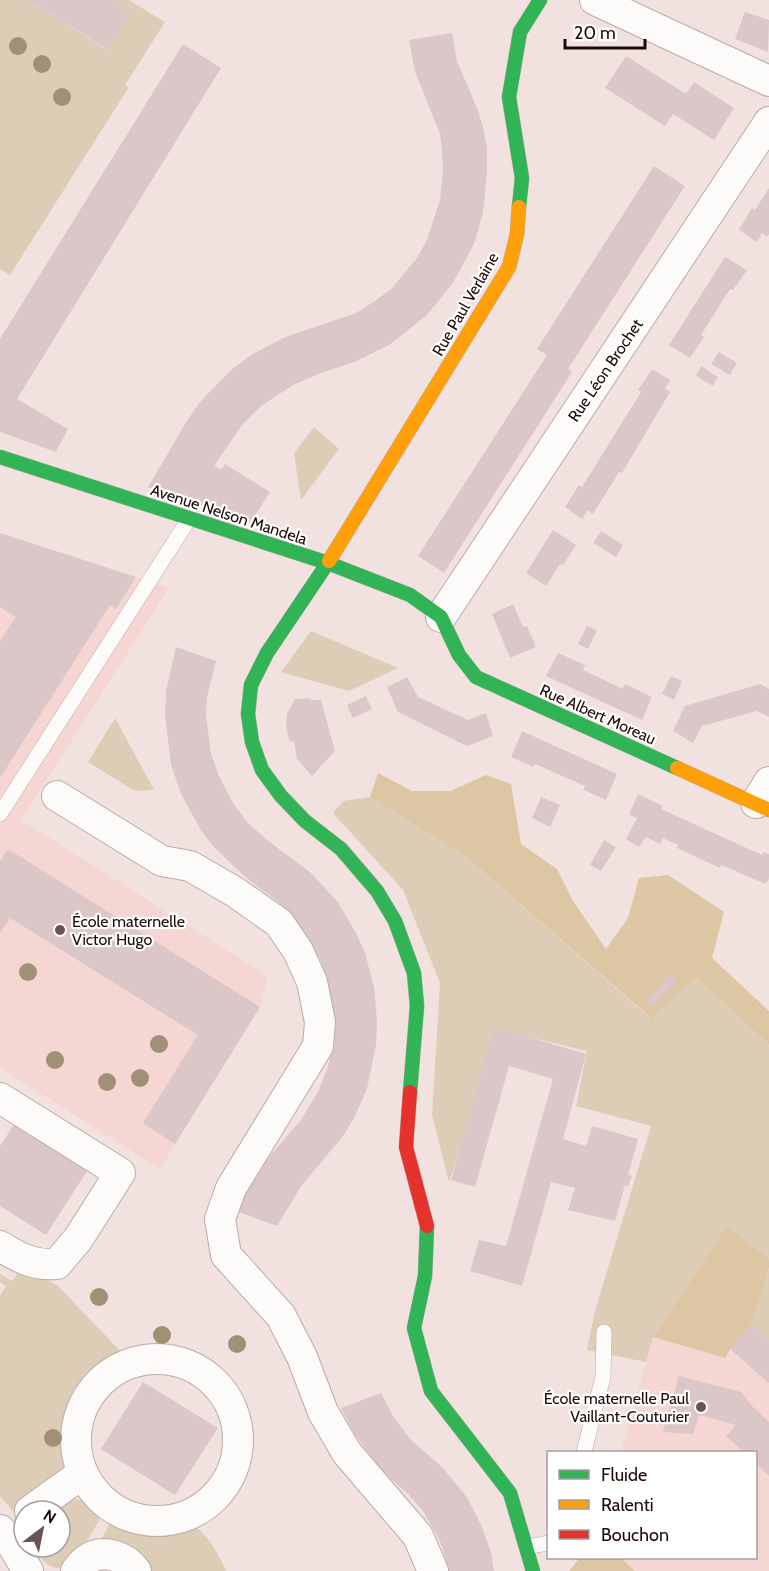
<svg xmlns="http://www.w3.org/2000/svg" width="769" height="1571" font-family="Cabin,sans-serif">
<style>
.built{fill:#f5d6d2}
.green{fill:#ddcdb6}
.forest{fill:#dcc6a4}
.building{fill:#dbc7c8}
.lines{fill:none;stroke-linecap:round;stroke-linejoin:round}
.lane-casing{stroke:#bcaaa7;stroke-width:16}
.street-casing{stroke:#bcaaa7;stroke-width:32}
.fast-casing{stroke:#bcaaa7;stroke-width:15}
.slow-casing{stroke:#bcaaa7;stroke-width:15}
.jam-casing{stroke:#bcaaa7;stroke-width:15}
.lane{stroke:#fdfbfa;stroke-width:15}
.street{stroke:#fdfbfa;stroke-width:30}
.fast{stroke:#30b455;stroke-width:14}
.slow{stroke:#ff9f0a;stroke-width:14}
.jam{stroke:#e5322d;stroke-width:14}
.tree{fill:#a09075}
.poi-dot{fill:#685553;stroke:#fff;stroke-width:2}
.labels{text-anchor:middle;stroke-width:4.5;stroke-linejoin:round;paint-order:stroke}
.street-label{font-size:16px;fill:#1f0907;stroke:#fff}
.poi-label{font-size:16px;fill:#1f0907;stroke:#fff;text-anchor:start}
</style>
<rect width="100%" height="100%" fill="#f1e2e0"/>
<path class="built" d="M0,533L169,588L21,820L268,976L260,1007L160,1169L0,1068Z
M752,1324L769,1341V1571H635L621,1558H756V1452H621L653,1337L724,1358L730,1349Z"/>
<path class="green" d="M0,0H28L108,50L112,0H129L165,22L125,85L129,87L10,275L0,269Z
M314,427L339,449L301,500L294,453Z
M311,631L398,668L349,691L281,672Z
M115,718L118,723L154,790L135,791L88,762Z
M370,797L466,857L650,1018L697,978L769,1045V1259L727,1227L653,1337L646,1362L587,1350L595,1311L651,1126L576,1106L587,1051L500,1030L449,1182L432,1115L440,983L403,890L333,813L343,801Z
M23,1265L58,1286L127,1358C102,1371 77,1393 73,1423C72,1436 74,1452 69,1464C66,1473 27,1508 18,1517L0,1496V1296L6,1286L0,1282V1274L12,1281Z
M769,1267V1341L752,1324Z
M69,1499L86,1500L104,1510C98,1523 74,1570 57,1568C47,1567 38,1555 32,1547H60V1511H46Z
M113,1517C126,1519 138,1526 153,1527C164,1528 174,1525 185,1524C203,1523 220,1557 226,1571H151L142,1561L99,1544Z"/>
<path class="forest" d="M378,773L412,791H451L486,775L511,784L521,844L557,869L573,901L606,949L628,918L639,878L668,875L724,912L712,958L769,1011V1045L697,978L651,1018L466,857L370,797Z
M727,1226L769,1259V1267L752,1324L730,1349L725,1358L653,1337Z
M580,1558H621L635,1571H569Z"/>
<path class="building" d="M28,0H112L132,12L109,50Z
M745,12L769,20L768,52L735,39Z
M452,33L457,61L477,108L483,127L487,148V173L483,213L474,244L453,283L427,315L389,345L357,361L321,373L293,385L261,406L242,425L214,466L221,470L225,464L270,492L250,523L148,487L188,419L201,401L231,370L251,355L285,337L356,313L375,301L392,288L417,258L427,240L440,200L443,172L442,150L440,134L415,72L409,40Z
M183,44L221,68L17,399L68,429L56,452L0,432V339Z
M626,56L686,94L694,82L734,108L714,140L673,114L665,126L605,88Z
M654,166L685,186L568,369L572,372L444,573L418,556L547,355L537,349Z
M769,188V234L767,237L762,233L757,242L739,230L752,208L755,210Z
M725,257L747,270L733,290L730,289L701,335L704,337L690,358L669,345Z
M719,352L737,363L730,375L711,364Z
M701,366L718,377L713,386L696,376Z
M652,369L670,380L665,388L670,392L622,473L619,472L593,514L588,510L582,519L565,507L579,485L582,487L641,392L638,390Z
M553,530L576,545L563,565L560,564L546,586L526,573Z
M601,531L623,545L616,557L593,543Z
M0,533L136,577L116,609L110,605L0,778V641L16,617L0,607Z
M513,604L523,627L527,626L536,647L510,658L492,614Z
M587,626L597,630L588,649L578,644Z
M176,647L216,661L207,697L206,715L208,731L211,754L219,776L233,803L247,822L267,840L311,873L337,901L356,933L365,953L374,987L377,1021L376,1045L367,1089L353,1120L343,1136L302,1185L277,1226L236,1211L243,1194L262,1165L301,1120L319,1090L328,1067L332,1048L333,1005L321,962L304,931L278,902L243,875L213,846L202,832L182,796L171,765L165,715L166,691Z
M558,653L585,665L583,670L623,689L625,684L652,697L642,720L546,676Z
M671,676L682,681L674,700L662,694Z
M407,677L418,697L468,720L486,713L493,736L467,746L398,712L387,687Z
M760,684L769,689V717L757,711L702,726L693,743L673,731L685,706Z
M366,696L372,709L353,718L347,705Z
M310,698L311,700H321L335,751L312,776L297,759L294,741L291,742L289,740L286,725L287,714L295,699Z
M522,731L617,774L606,800L584,790L585,786L535,764L533,767L511,757Z
M638,794L663,806L661,809L762,855L763,852L769,854V879L766,884L721,865L720,868L677,848L678,845L663,838L660,844L646,837L639,847L626,839L637,818L629,815Z
M541,797L560,805L550,827L532,818Z
M604,840L616,847L601,871L590,865Z
M8,849L260,1007L175,1144L143,1123L198,1035L10,918L0,933V862Z
M670,975L677,981L652,1007L645,1001Z
M494,1027L586,1054L563,1139L586,1146L592,1126L638,1139L628,1175L632,1176L628,1186L625,1185L615,1221L568,1210L575,1188L551,1182L522,1286L470,1271L479,1240L506,1246L553,1079L509,1066L475,1187L451,1180Z
M17,1120L89,1168L46,1235L0,1206V1146Z
M752,1324L769,1341V1383L730,1349Z
M679,1376L741,1392L753,1407L769,1422V1476L756,1463V1452H744L726,1436L736,1425L699,1415L693,1434L663,1432Z
M143,1382L218,1428L175,1495L101,1449Z
M381,1393L393,1416L410,1439L442,1467L467,1497L481,1525L491,1552L494,1571H449L440,1541L423,1511L409,1495L382,1471L355,1435L341,1408Z"/>
<g class="lines">
<g class="lane-casing">
<path id="lane" d="M0,814L189,519
M584,1452L603,1377L604,1332
M527,1547L548,1543"/>
</g>
<g class="street-casing">
<path id="street" d="M595,0L769,81
M441,617L769,122
M57,796L162,861L190,866L235,892L279,923L298,951L312,982L320,1022L318,1046L231,1188L220,1219L226,1255L281,1316L302,1357L323,1412L347,1453L418,1536L433,1571
M756,803L769,782
M0,1098L120,1173L78,1239L57,1264C35,1266 19,1258 0,1246
M76 1440a81 81 0 1 1 162 0a81 81 0 1 1-162 0Z
M30,1511L83,1473
M0,1530L13,1546L28,1571
M76,1571C79,1567 82,1563 86,1560C102,1548 125,1556 136,1571"/>
</g>
<g class="fast-casing">
<path id="fast" d="M519,207L522,178L509,97L520,32L540,0
M0,457L328,563L410,595L441,617L459,655L476,677L677,768
M329,561L267,653L251,685L248,714L252,742L262,770L281,796L305,821L341,849L377,891L395,921L414,973L417,1006L410,1092
M427,1226L425,1276L414,1328L431,1391L510,1493L533,1571"/>
</g>
<g class="slow-casing">
<path id="slow" d="M329,561L509,267L517,234L519,207
M677,768L769,810"/>
</g>
<g class="jam-casing">
<path id="jam" d="M410,1092L406,1147L427,1226"/>
</g>
<use href="#lane" class="lane"/>
<use href="#street" class="street"/>
<use href="#fast" class="fast"/>
<use href="#slow" class="slow"/>
<use href="#jam" class="jam"/>
</g>
<g class="tree">
<circle cx="18" cy="46" r="9"/>
<circle cx="42" cy="64" r="9"/>
<circle cx="62" cy="97" r="9"/>
<circle cx="28" cy="972" r="9"/>
<circle cx="159" cy="1044" r="9"/>
<circle cx="55" cy="1060" r="9"/>
<circle cx="140" cy="1078" r="9"/>
<circle cx="107" cy="1082" r="9"/>
<circle cx="99" cy="1297" r="9"/>
<circle cx="162" cy="1335" r="9"/>
<circle cx="237" cy="1344" r="9"/>
<circle cx="53" cy="1438" r="9"/>
</g>
<g class="poi-dot">
<circle cx="60" cy="930" r="6"/>
<circle cx="701" cy="1407" r="6"/>
</g>
<g class="labels">
<g class="street-label">
<text transform="translate(465 304) rotate(-60)" y="6">Rue Paul Verlaine</text>
<text transform="translate(605 370) rotate(-56)" y="6">Rue Léon Brochet</text>
<text transform="translate(229 514) rotate(18)" y="6">Avenue Nelson Mandela</text>
<text transform="translate(598 714) rotate(24)" y="6">Rue Albert Moreau</text>
</g>
<g class="poi-label">
<text x="72" y="927">École maternelle<tspan x="72" dy="18">Victor Hugo</tspan></text>
<text x="689" y="1404" text-anchor="end">École maternelle Paul<tspan x="689" dy="18">Vaillant-Couturier</tspan></text>
</g>
</g>
<rect x="547" y="1451" width="210" height="108" fill="#ffffff" stroke="#a59d9c" stroke-width="1.5"/>
<rect x="559" y="1470" width="30" height="9" fill="#30b455" stroke="#a59d9c" stroke-width="1.5"/>
<text x="601" y="1481" font-size="18" fill="#1f0907">Fluide</text>
<rect x="559" y="1500" width="30" height="9" fill="#ff9f0a" stroke="#a59d9c" stroke-width="1.5"/>
<text x="601" y="1511" font-size="18" fill="#1f0907">Ralenti</text>
<rect x="559" y="1530" width="30" height="9" fill="#e5322d" stroke="#a59d9c" stroke-width="1.5"/>
<text x="601" y="1541" font-size="18" fill="#1f0907">Bouchon</text>
<g transform="translate(42 1529) rotate(32)"><circle r="28" fill="#ffffff" stroke="#a59d9c" stroke-width="1.5"/>
<path d="M0-4.5L10 22L0 15L-10 22Z" fill="#685553"/>
<text y="-9" font-size="16" font-weight="bold" text-anchor="middle" fill="#1f0907">N</text>
</g>
<path d="M565 39v9h80v-9" fill="none" stroke="#1f0907" stroke-width="3"/>
<text x="574" y="39" font-size="18" fill="#1f0907" stroke="#ffffff" stroke-width="4.5" paint-order="stroke">20 m</text>
</svg>
